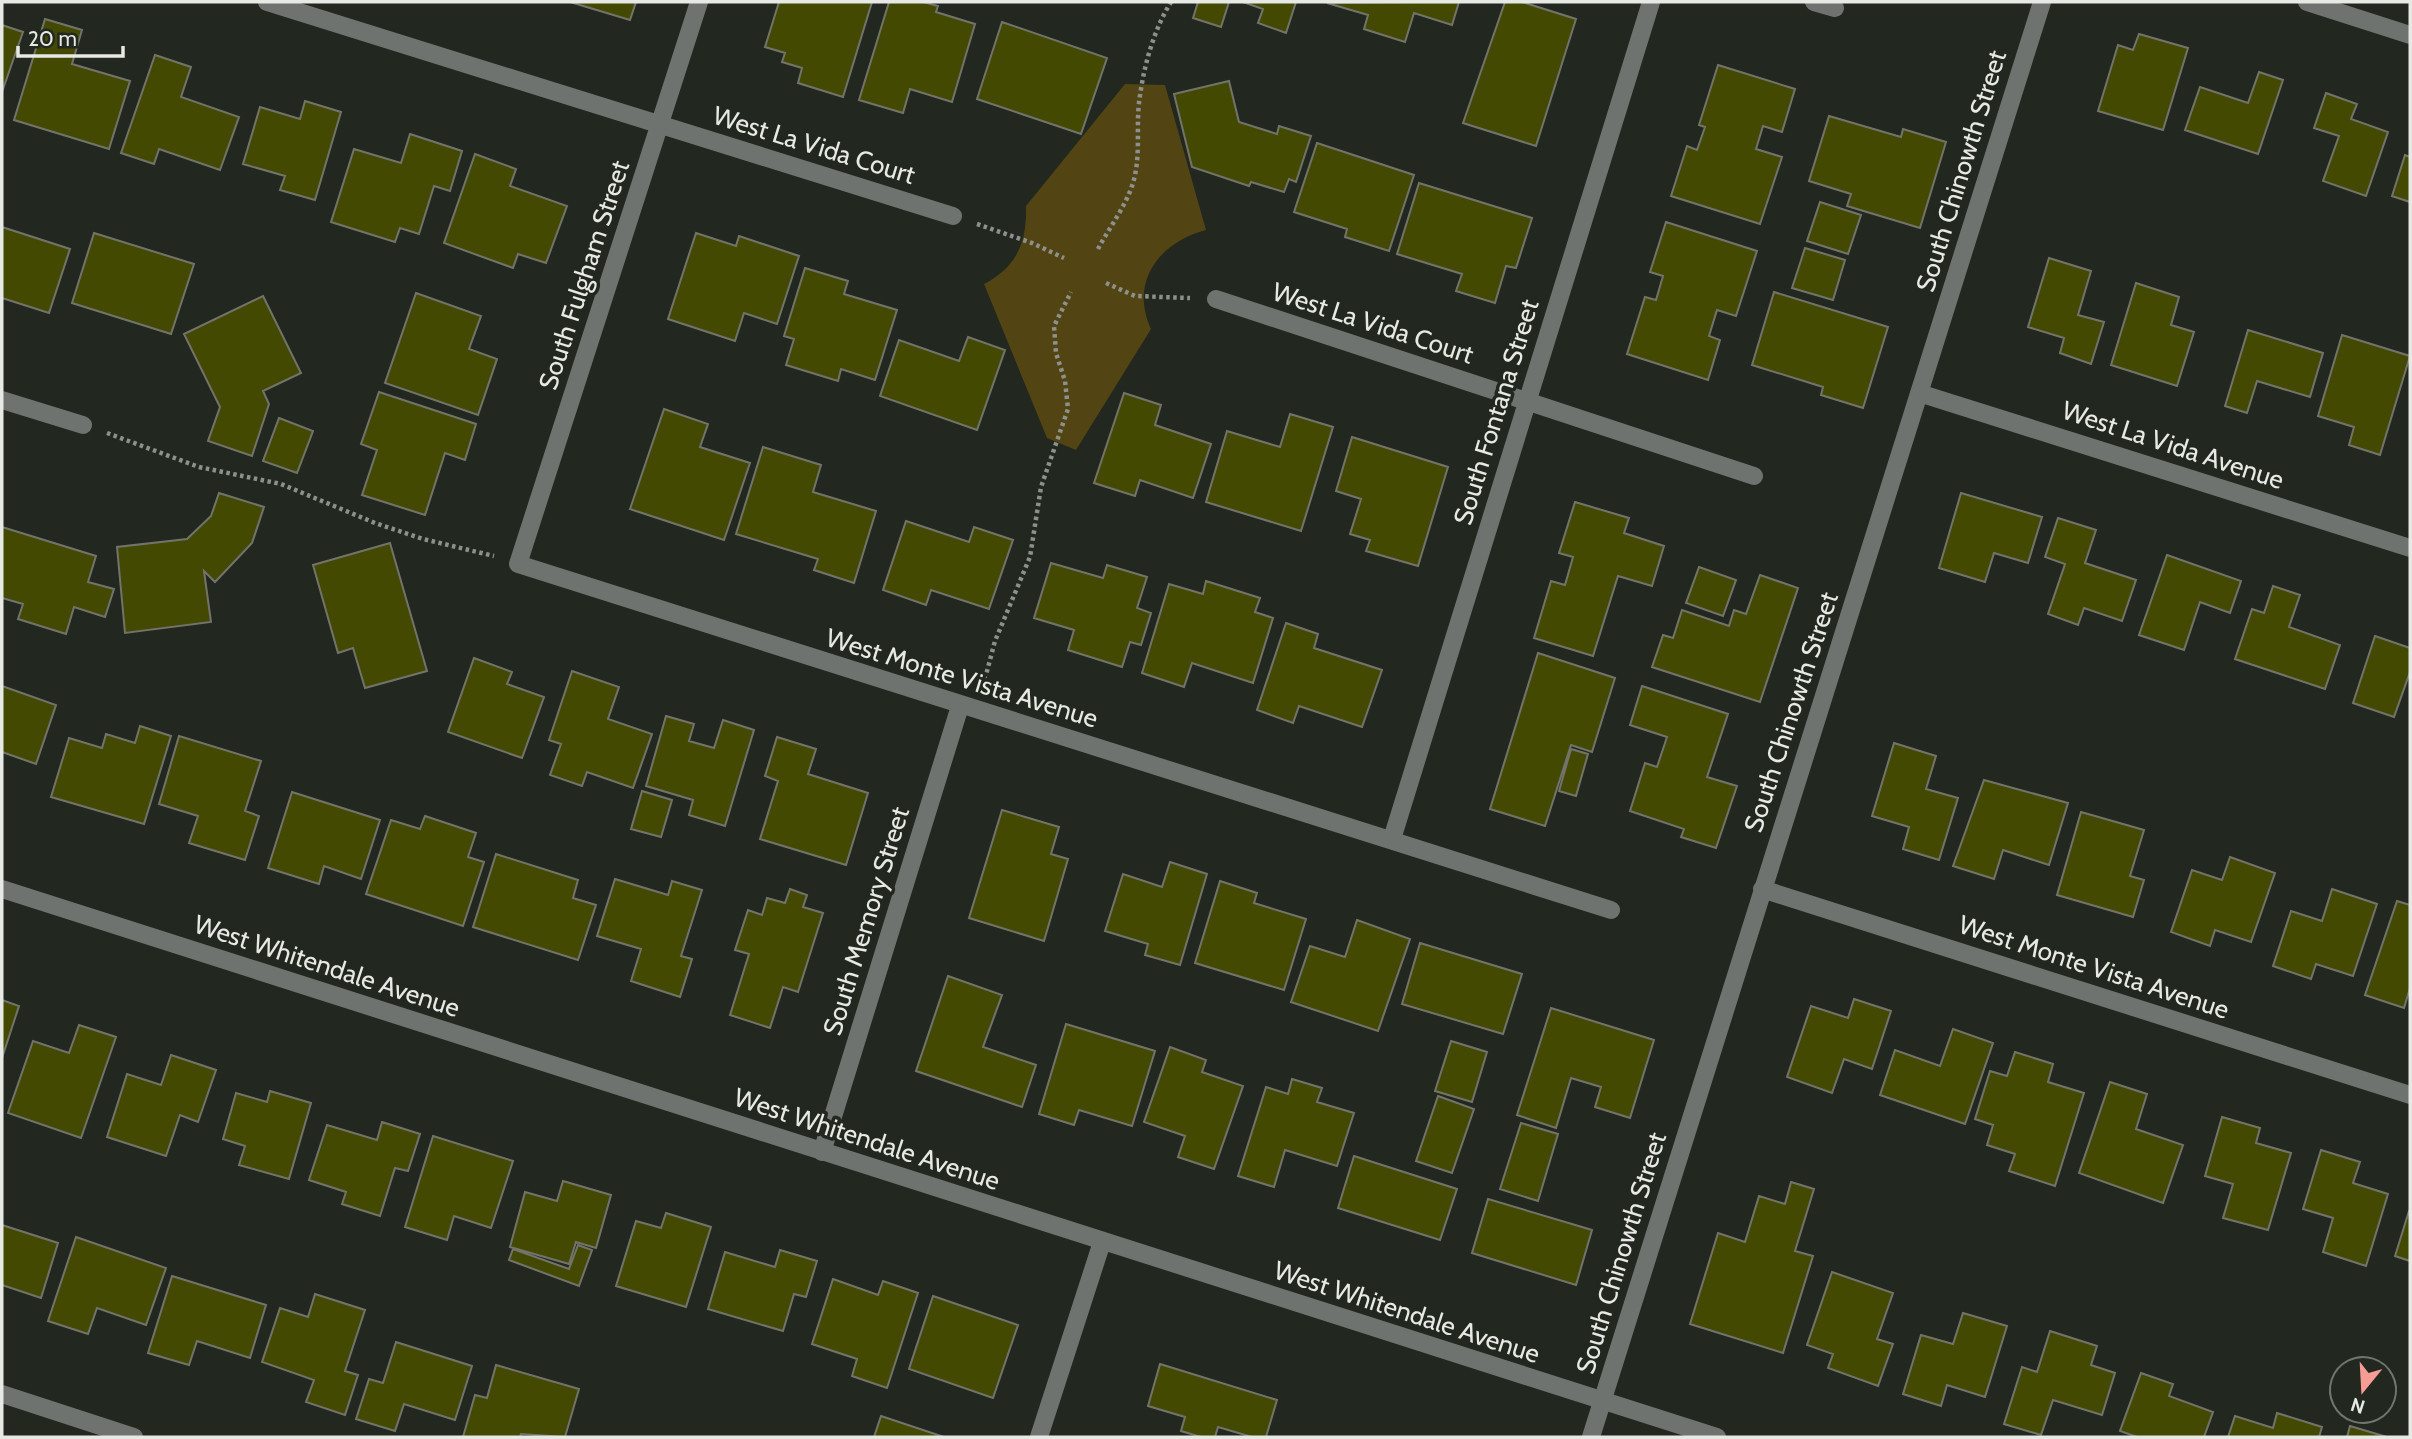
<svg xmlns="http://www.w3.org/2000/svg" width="2412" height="1439" font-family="Cabin,sans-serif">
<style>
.green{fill:#534413}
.building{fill:#444902;stroke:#72746a;stroke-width:2}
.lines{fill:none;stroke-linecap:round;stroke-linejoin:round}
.path{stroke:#8d918b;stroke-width:4.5;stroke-dasharray:3.5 3.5;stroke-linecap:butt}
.minor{stroke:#6f7370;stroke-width:18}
.labels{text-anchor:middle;stroke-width:7;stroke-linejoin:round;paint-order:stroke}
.street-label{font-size:26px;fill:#e6e9e4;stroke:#222720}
</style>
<rect width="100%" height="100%" fill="#222720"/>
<path class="green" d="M1125,84L1165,85L1206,230C1160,242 1129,281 1151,329L1076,450L1047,438L984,284C1017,267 1027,242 1026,206Z"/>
<path class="building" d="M570,2H636L630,20Z
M779,2H872L843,97L798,83L802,68L782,62L785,53L765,47Z
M889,2H923L938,6L936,12L975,24L952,102L910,89L903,113L859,100Z
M1198,2H1229L1221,27L1193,18Z
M1243,2H1296L1286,33L1258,23L1263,9Z
M1459,2L1452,25L1414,13L1405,42L1364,29L1368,15L1327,3Z
M1505,2H1522L1576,19L1536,146L1463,123Z
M45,19L82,30L72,64L130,81L109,149L14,120Z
M1002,22L1107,58L1081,134L977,99Z
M2,25L23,32L2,92Z
M2139,34L2188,48L2163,130L2098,111L2118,45L2133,50Z
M155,55L191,67L181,97L239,117L220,170L159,149L154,164L121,153Z
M1718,65L1795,89L1782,132L1763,126L1756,149L1782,157L1760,224L1671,196L1687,146L1697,150L1705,127L1699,125Z
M2259,72L2283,80L2258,154L2185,130L2200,87L2248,103Z
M1229,81L1239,122L1277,134L1279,126L1311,136L1296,182L1289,179L1284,192L1251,182L1249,186L1192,167L1174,94Z
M2326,93L2357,104L2351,119L2388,132L2366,196L2323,181L2339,136L2314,128Z
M305,101L341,112L315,200L280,190L285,176L243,164L260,107L300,119Z
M1829,116L1901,137L1903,129L1946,142L1920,228L1847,206L1851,194L1809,181Z
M410,134L462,151L450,191L434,186L419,234L400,228L395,242L331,222L354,149L401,163Z
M1317,143L1414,175L1389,251L1345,237L1347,229L1294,212Z
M475,154L516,169L510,186L567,206L546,263L518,254L513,268L444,243Z
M2405,155L2410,157V202L2392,196Z
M1419,183L1532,218L1516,268L1506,266L1495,303L1456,291L1462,274L1397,254Z
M1820,202L1861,215L1848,254L1807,241Z
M1666,222L1757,251L1736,316L1717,310L1709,336L1720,340L1708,380L1627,354L1645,297L1656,300L1663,276L1650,272Z
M2,227L70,249L49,313L2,298Z
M94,233L194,264L171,334L72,303Z
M696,233L736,246L739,236L799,256L777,324L744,313L735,341L668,319Z
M1805,248L1845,260L1833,300L1792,288Z
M2049,258L2091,271L2078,315L2104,322L2091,364L2060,353L2064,338L2028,327Z
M805,268L848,281L844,294L897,310L875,380L841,369L838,381L786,365L794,339L784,336Z
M2136,283L2179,297L2171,325L2194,332L2177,386L2111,365Z
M1774,292L1888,327L1863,408L1821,395L1823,387L1752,365Z
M416,293L481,316L469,349L497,359L478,415L385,383Z
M263,296L301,373L263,391L269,404L252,456L208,441L220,407L184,334Z
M2248,330L2323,353L2310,397L2257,381L2247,413L2225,406Z
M2342,335L2410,356L2380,455L2349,445L2354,427L2318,416Z
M968,337L1005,350L977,430L880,396L899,340L959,361Z
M379,392L476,424L465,460L445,453L425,515L362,495L377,450L361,444Z
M1124,393L1161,405L1155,425L1211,444L1193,498L1140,480L1135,496L1094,483Z
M664,409L708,424L700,447L750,463L724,540L630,509Z
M1290,414L1333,427L1301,531L1206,502L1227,431L1280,447Z
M279,418L313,431L297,473L263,461Z
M1352,437L1448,467L1418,566L1366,551L1370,540L1350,534L1361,499L1336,491Z
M763,447L821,465L813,492L876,511L854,583L814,570L818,559L736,534Z
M219,493L264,507L252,543L215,582L204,571L211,622L125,633L117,547L187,539L211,516Z
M1961,493L2042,517L2028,563L1994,553L1985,582L1939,568Z
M1575,502L1629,518L1624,533L1664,546L1652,586L1618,576L1593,656L1534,638L1551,581L1565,585L1573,557L1559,553Z
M2058,518L2096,530L2085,563L2136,580L2122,621L2084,608L2078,625L2048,614L2065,564L2045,557Z
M906,521L969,542L974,527L1013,540L989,609L931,590L926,605L883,590Z
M2,527L96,556L88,582L114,589L105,617L74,607L66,634L18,619L23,604L2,598Z
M390,543L427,671L365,688L353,648L338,653L313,565Z
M2167,555L2241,581L2230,613L2200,602L2184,650L2139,635Z
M1051,563L1103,578L1107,565L1147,577L1137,608L1151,613L1141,645L1130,642L1122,667L1068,650L1074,630L1034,618Z
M1699,567L1736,580L1723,616L1686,603Z
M1760,575L1798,588L1760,702L1652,667L1663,635L1673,638L1682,610L1729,626L1734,610L1746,614Z
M1206,581L1260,598L1255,612L1273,618L1253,683L1192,663L1184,687L1142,673L1169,584L1203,594Z
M2273,586L2300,595L2289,627L2340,645L2325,689L2235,659L2252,609L2264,613Z
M1286,623L1318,634L1314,648L1382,670L1362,727L1299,706L1293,723L1257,710Z
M2375,636L2410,648V672L2394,717L2353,703Z
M1538,653L1615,678L1592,752L1571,745L1545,826L1490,809Z
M474,658L512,672L507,684L544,697L522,758L448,732Z
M572,671L619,687L608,719L652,734L633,788L587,772L582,786L550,775L561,744L549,740Z
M2,686L56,705L36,764L2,752Z
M1642,686L1728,714L1707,777L1737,786L1716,848L1681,837L1684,829L1630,811L1645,763L1657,767L1667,737L1630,725Z
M666,716L694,724L689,741L714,748L723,720L754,730L725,826L689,815L693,800L646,786Z
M140,726L171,736L144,824L51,797L69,738L102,748L106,734L135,743Z
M179,736L261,761L245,811L259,816L245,860L189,843L198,816L159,804Z
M777,737L816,749L808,774L868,793L846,865L760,839L778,781L765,776Z
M1894,743L1936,756L1926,789L1958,798L1939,860L1903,849L1909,827L1872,816Z
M1571,749L1588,754L1576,796L1559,791Z
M1984,780L2068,803L2049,865L2003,850L1994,879L1953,866Z
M642,791L672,800L661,837L631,829Z
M292,792L380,820L361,879L324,866L319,884L268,868Z
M1002,810L1059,827L1051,854L1068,859L1044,941L969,918Z
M2081,812L2144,830L2130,876L2144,880L2133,917L2057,895Z
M425,816L476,833L468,857L484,862L463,926L366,894L391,820L420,829Z
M496,854L578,880L573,898L596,905L578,960L473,927Z
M2230,857L2275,873L2251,942L2215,930L2210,946L2171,932L2192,870L2222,880Z
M1170,862L1207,874L1180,965L1145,955L1148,944L1105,931L1123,874L1162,887Z
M615,879L668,895L672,881L702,890L681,956L692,959L680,997L631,981L641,949L597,936Z
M1220,881L1257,893L1254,903L1306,919L1284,990L1195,963Z
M790,889L807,895L803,907L823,913L798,992L783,987L770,1028L730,1015L749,954L735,950L748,910L762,915L767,898L785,903Z
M2332,889L2377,904L2353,976L2316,964L2311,979L2273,966L2291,911L2322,921Z
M2397,901L2410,905V988L2404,1008L2365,995Z
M1357,920L1410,939L1378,1031L1291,1002L1310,946L1345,957Z
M1420,943L1522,974L1503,1034L1402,1004Z
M948,976L1002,995L983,1047L1036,1065L1022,1107L916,1071Z
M1854,999L1891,1011L1872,1069L1844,1059L1832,1093L1787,1077L1811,1006L1848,1018Z
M2,1000L19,1006L2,1058Z
M1551,1008L1654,1040L1630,1118L1595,1107L1601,1087L1571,1078L1556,1128L1517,1115Z
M1066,1024L1155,1051L1132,1126L1079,1110L1074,1125L1039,1114Z
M79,1025L116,1037L81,1138L8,1113L33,1041L69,1053Z
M1953,1029L1993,1043L1965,1124L1880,1095L1895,1050L1940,1066Z
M1451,1041L1487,1052L1472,1102L1435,1091Z
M1170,1047L1206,1060L1202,1072L1243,1086L1214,1169L1178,1157L1185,1136L1144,1122Z
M2015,1052L2053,1064L2048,1082L2084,1093L2055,1186L2009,1171L2015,1154L1987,1145L1993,1125L1975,1119L1990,1071L2007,1076Z
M171,1055L216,1070L198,1122L180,1115L166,1156L107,1137L127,1074L161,1085Z
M1292,1079L1322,1088L1317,1102L1354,1113L1337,1166L1285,1150L1274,1187L1238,1176L1266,1087L1288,1094Z
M2110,1082L2147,1094L2136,1129L2183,1145L2163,1203L2079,1173Z
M270,1091L311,1103L289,1179L239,1165L245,1146L223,1139L236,1093L267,1102Z
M1438,1096L1474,1109L1452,1173L1416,1161Z
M2222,1117L2260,1128L2256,1143L2291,1153L2268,1230L2223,1218L2233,1184L2205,1176Z
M382,1122L420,1134L408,1171L395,1168L380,1216L342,1204L346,1192L309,1180L327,1125L377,1140Z
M1521,1123L1558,1134L1538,1201L1500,1189Z
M433,1136L513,1161L491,1228L454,1216L447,1240L405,1227Z
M2321,1150L2360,1162L2353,1183L2388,1194L2366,1266L2323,1252L2333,1218L2303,1209Z
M1354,1156L1457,1189L1440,1240L1338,1208Z
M563,1181L611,1195L596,1248L576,1242L569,1264L510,1247L525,1192L557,1201Z
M1791,1182L1814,1189L1795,1251L1813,1256L1783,1353L1690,1324L1718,1233L1745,1242L1759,1196L1785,1204Z
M1488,1199L1592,1230L1576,1285L1472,1253Z
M2409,1211H2410V1261L2395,1256Z
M666,1213L711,1227L686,1307L616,1286L636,1221L661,1228Z
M2,1225L58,1243L41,1298L2,1285Z
M76,1237L166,1268L146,1325L97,1308L88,1334L48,1321Z
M578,1245L592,1250L579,1286L509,1260L513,1249L569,1269Z
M780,1250L817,1261L806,1297L794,1294L783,1331L708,1309L725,1252L775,1267Z
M1832,1272L1893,1293L1877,1339L1893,1344L1878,1386L1828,1368L1833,1354L1807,1345Z
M172,1276L266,1305L250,1358L197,1341L189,1365L148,1353Z
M833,1279L878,1295L883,1281L918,1293L887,1388L852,1376L857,1359L812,1344Z
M315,1294L365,1310L345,1371L358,1375L345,1415L306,1402L314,1380L262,1362L280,1308L308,1317Z
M933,1296L1018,1325L993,1398L909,1369Z
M1963,1313L2007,1326L1985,1397L1947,1385L1941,1406L1903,1394L1921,1335L1953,1344Z
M2050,1331L2097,1346L2091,1365L2115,1373L2102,1415L2053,1400L2041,1435L2004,1424L2022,1367L2037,1372Z
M396,1342L472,1366L455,1420L404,1404L395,1431L356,1419L369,1379L383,1383Z
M1160,1364L1277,1400L1266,1437H1252L1218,1427L1215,1437H1201L1181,1431L1185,1417L1148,1406Z
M496,1365L579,1389L565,1437L521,1434L520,1437H463L475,1395L487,1398Z
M2141,1373L2173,1384L2169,1396L2213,1412L2204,1437H2137L2120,1431Z
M2277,1413L2322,1427L2319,1437H2228L2235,1416L2273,1428Z
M881,1416L944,1437H874Z
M2350,1426L2387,1437H2347Z"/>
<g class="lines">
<path class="path" d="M977,224L1032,243L1064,258
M1098,249C1109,228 1126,206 1133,183C1141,156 1136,130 1139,103C1143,69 1153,31 1171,2
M1106,283L1135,296L1190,298
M107,433L199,467L281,484L375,523L423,539L494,556
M979,684L986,675L995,641L1030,557L1041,487L1068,409L1065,381L1056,353L1054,326L1071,292"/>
<path class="minor" d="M267,2L953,216
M699,2L518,564L1611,910
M1814,2L1835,8
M2307,2L2410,35
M1216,299L1754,476
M1919,393L2410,548
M2,400L83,425
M1392,839L1651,2
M2,889L1717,1437
M1762,889L2410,1095
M822,1152L960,706
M2,1394L134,1437
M1039,1437L1102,1242
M1591,1437L2042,2"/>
</g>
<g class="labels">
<g class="street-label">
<text transform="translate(814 145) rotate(17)" y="9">West La Vida Court</text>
<text transform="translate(1961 171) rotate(-73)" y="9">South Chinowth Street</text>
<text transform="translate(584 275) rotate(-72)" y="9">South Fulgham Street</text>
<text transform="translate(1373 323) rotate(18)" y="9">West La Vida Court</text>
<text transform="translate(1496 412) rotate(-73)" y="9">South Fontana Street</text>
<text transform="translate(2173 445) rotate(18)" y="9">West La Vida Avenue</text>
<text transform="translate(962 678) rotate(17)" y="9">West Monte Vista Avenue</text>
<text transform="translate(1791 712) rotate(-72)" y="9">South Chinowth Street</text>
<text transform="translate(866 921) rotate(-73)" y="9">South Memory Street</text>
<text transform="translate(327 966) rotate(18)" y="9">West Whitendale Avenue</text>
<text transform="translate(2094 967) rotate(18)" y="9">West Monte Vista Avenue</text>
<text transform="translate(867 1139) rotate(18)" y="9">West Whitendale Avenue</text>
<text transform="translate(1621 1253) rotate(-73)" y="9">South Chinowth Street</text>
<text transform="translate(1407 1312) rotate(18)" y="9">West Whitendale Avenue</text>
</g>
</g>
<rect width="2412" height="1439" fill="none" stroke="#e6e9e4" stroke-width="7"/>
<g transform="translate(2363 1390) rotate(198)"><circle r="33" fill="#222720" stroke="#70756e" stroke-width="2"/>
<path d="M0-5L12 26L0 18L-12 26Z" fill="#f59c95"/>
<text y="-10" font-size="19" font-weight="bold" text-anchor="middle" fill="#e6e9e4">N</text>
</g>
<path d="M18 46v10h105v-10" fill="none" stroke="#e6e9e4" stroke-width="3.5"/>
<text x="28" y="46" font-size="21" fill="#e6e9e4" stroke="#222720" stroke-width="5" paint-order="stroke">20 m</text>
</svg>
